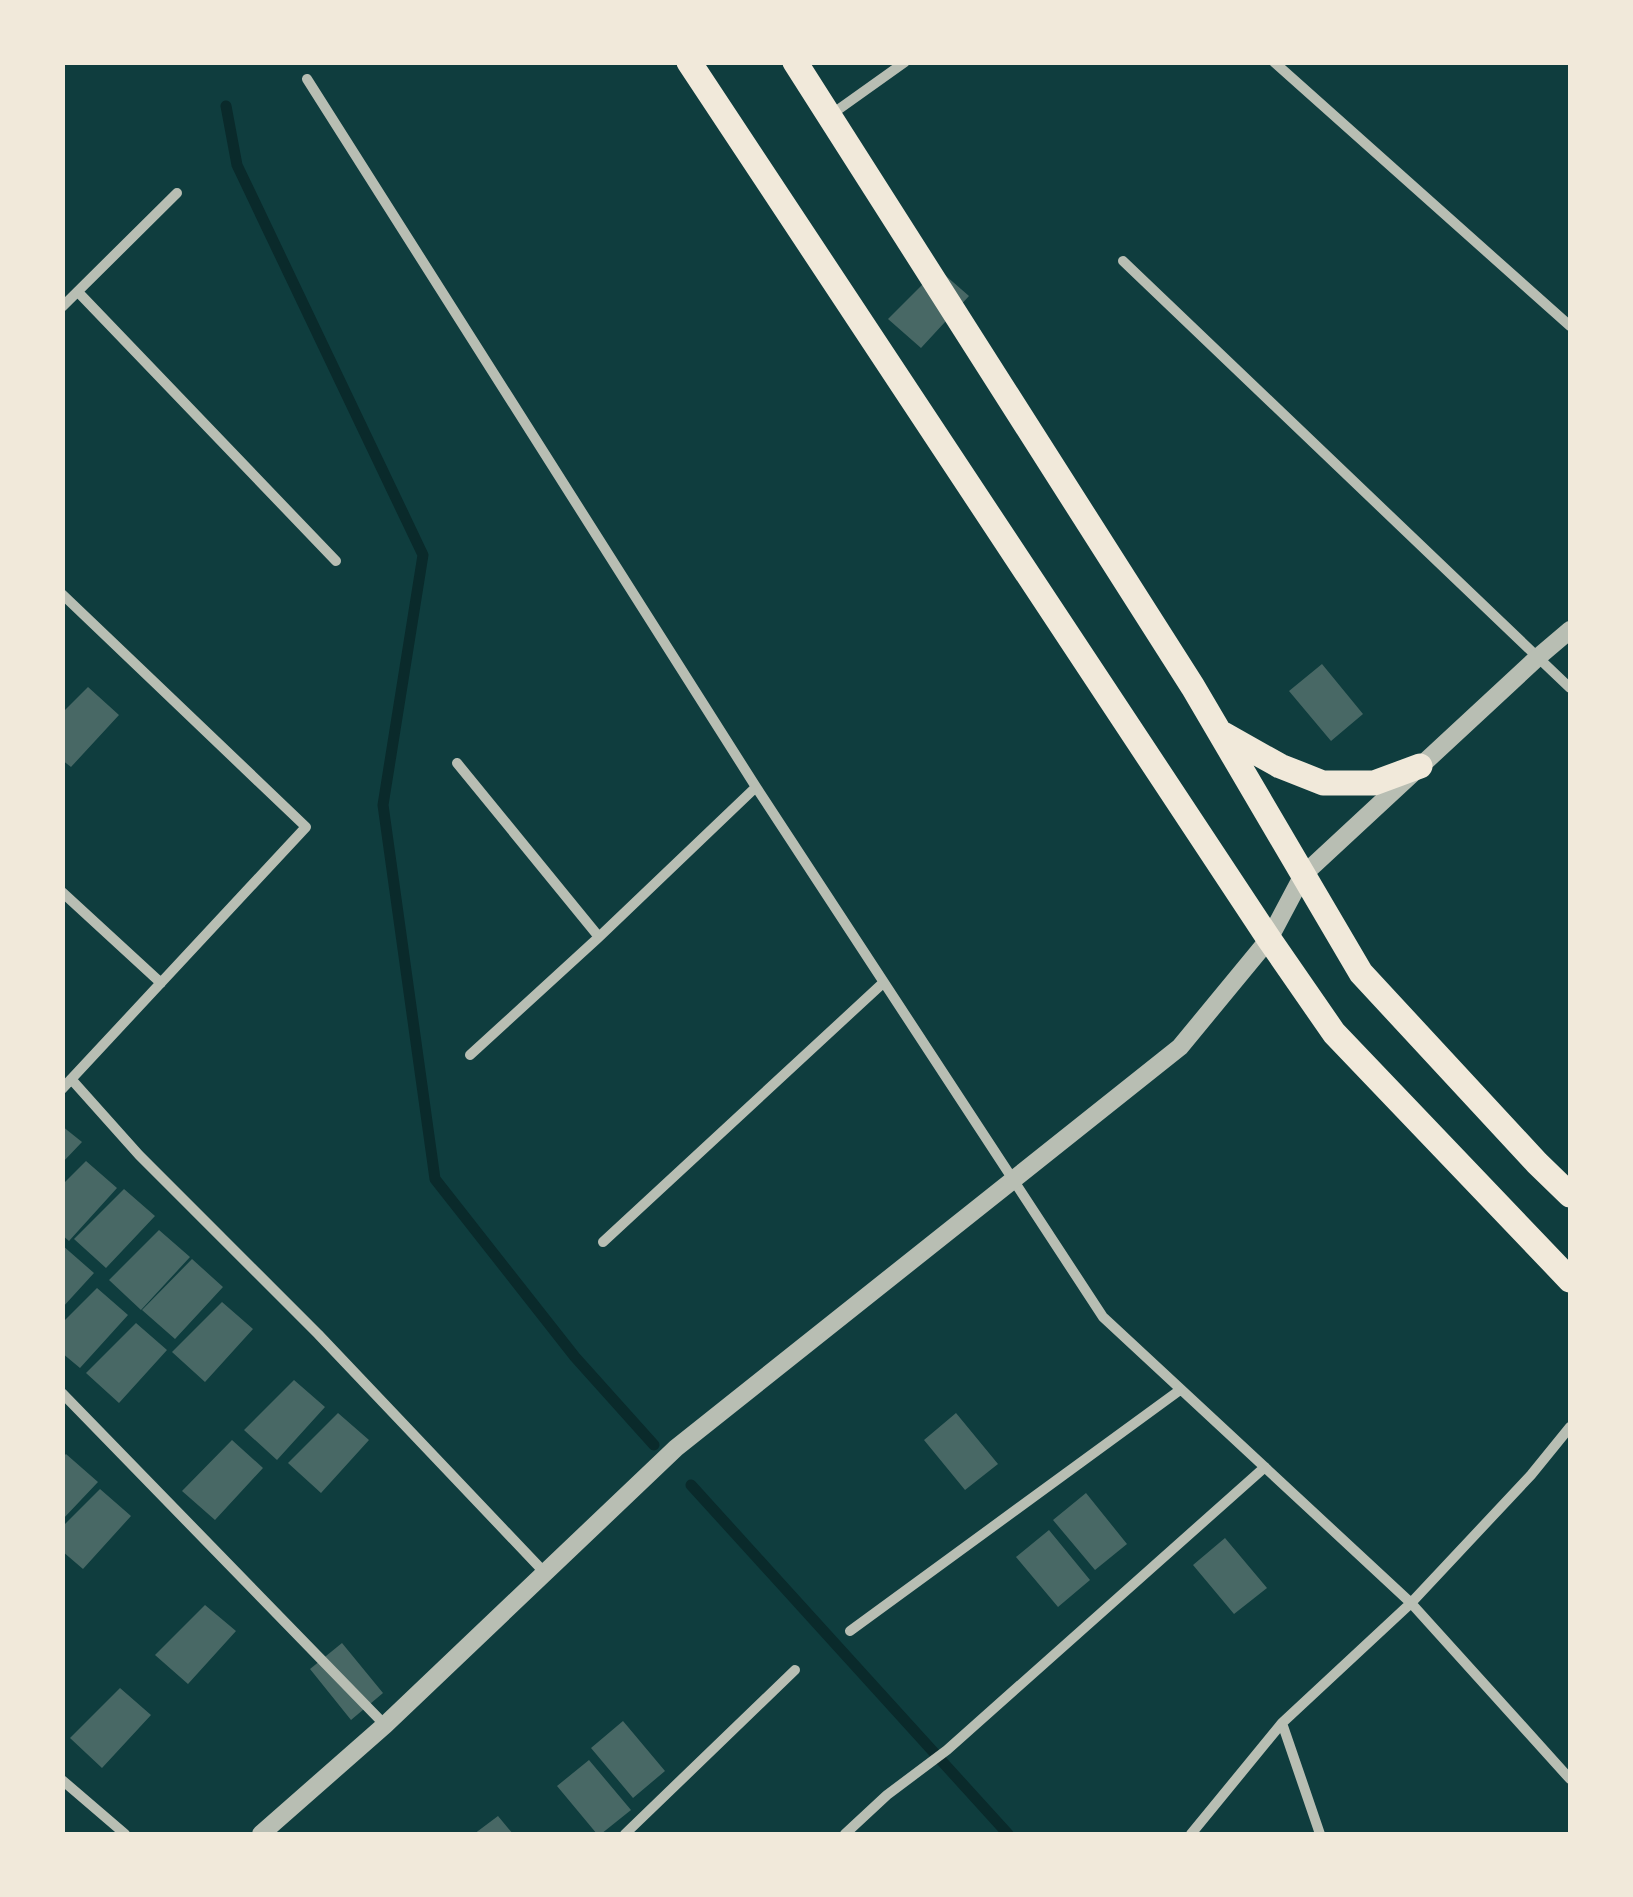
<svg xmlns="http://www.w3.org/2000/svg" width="1633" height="1897" font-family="'DM Sans',sans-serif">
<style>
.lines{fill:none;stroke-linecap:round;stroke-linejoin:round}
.stream{stroke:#0a2a2b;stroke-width:11}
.building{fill:#486865}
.minor{stroke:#b8beb3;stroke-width:10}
.tertiary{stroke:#b8beb3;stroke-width:18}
.primary{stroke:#f1e9da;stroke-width:25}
</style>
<rect width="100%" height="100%" fill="#0f3d3e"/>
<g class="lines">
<path class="stream" d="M226,106L237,165L423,555L383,805L435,1179L575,1357L654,1445
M691,1485L1008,1834"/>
</g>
<path class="building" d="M938,269L969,296L921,348L888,319Z
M1322,664L1363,714L1331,741L1289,691Z
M88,687L119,715L71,767L62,760V713Z
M62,1126L82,1142L62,1163Z
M86,1161L117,1188L69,1241L62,1235V1185Z
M124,1189L155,1216L106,1268L74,1239Z
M159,1230L190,1257L141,1310L109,1280Z
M62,1245L94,1273L62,1308Z
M192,1259L223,1287L175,1339L142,1310Z
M97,1288L128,1315L80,1368L62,1353V1323Z
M222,1302L253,1329L205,1382L172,1352Z
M136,1323L167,1350L119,1403L86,1373Z
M294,1380L325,1407L277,1460L244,1430Z
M338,1413L369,1440L321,1493L288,1463Z
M956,1413L998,1464L965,1490L924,1440Z
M232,1440L263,1468L215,1520L182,1491Z
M66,1454L98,1482L62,1520V1458Z
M100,1489L131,1516L83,1569L62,1551V1527Z
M1086,1493L1127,1544L1095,1570L1053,1520Z
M1049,1530L1090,1580L1058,1607L1016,1557Z
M1225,1538L1267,1588L1234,1614L1193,1565Z
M205,1605L236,1631L188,1684L155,1655Z
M342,1643L383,1693L351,1720L310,1669Z
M120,1688L151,1715L102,1768L70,1738Z
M623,1721L665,1771L633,1798L591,1748Z
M589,1760L631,1810L601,1834H597L557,1786Z
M498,1816L513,1834H474Z"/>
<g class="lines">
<path class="minor" d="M1274,62L1570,326
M307,79L756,787L1103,1317L1411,1603L1570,1779
M832,114L905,62
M1123,261L1570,688
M78,292L336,561
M62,307L177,193
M62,594L306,827L62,1089
M457,763L599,937
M62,892L161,983
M470,1055L599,937L756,787
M72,1080L139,1155L318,1334L545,1573
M603,1242L883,983
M62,1393L385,1725
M850,1631L1180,1390
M1282,1723L1320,1834
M62,1780L125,1834
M625,1834L795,1670
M845,1834L887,1795L947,1750L1265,1467
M1191,1834L1282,1723L1411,1603L1531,1475L1570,1427"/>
<path class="tertiary" d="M261,1834L385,1725L676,1448L1180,1047L1269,939L1303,875L1537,658L1570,630"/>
<path class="primary" d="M689,62L1269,939L1334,1033L1570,1280
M795,62L1193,687L1361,973L1537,1163L1570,1195
M1223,734L1280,766L1323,783H1374L1420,766"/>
</g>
<rect width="1633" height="1897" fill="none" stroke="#f1e9da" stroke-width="130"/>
</svg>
